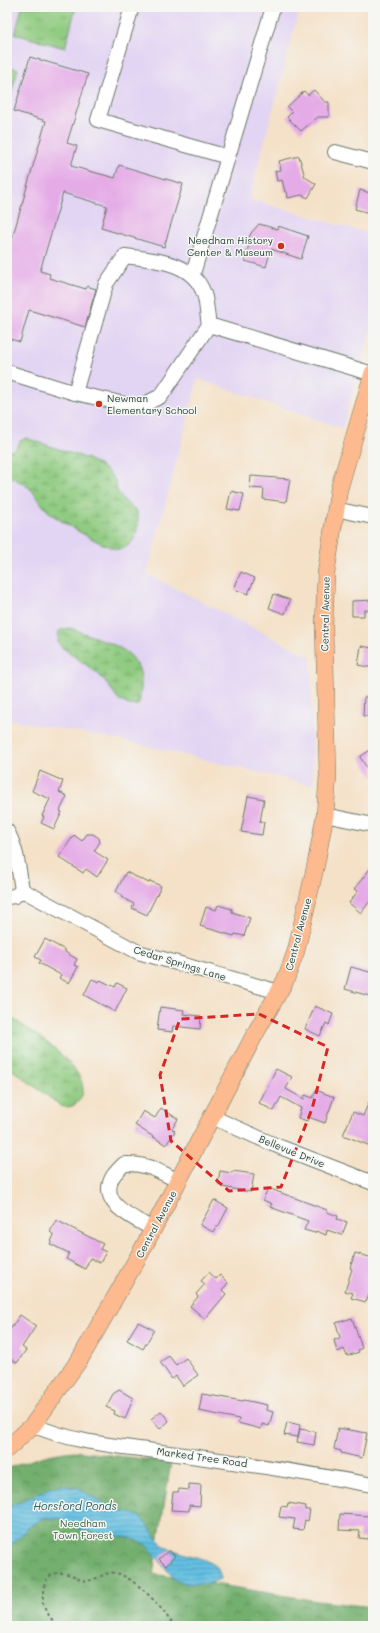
<svg xmlns="http://www.w3.org/2000/svg" width="380" height="1633" font-family="Mali,sans-serif">
<style>
.built{fill:#e2d4f3}
.grass{fill:#8fcb80;stroke:#57845a}
.forest{fill:url(#forest-crowns);stroke:#497651}
.wetland{fill:url(#wetland-marsh);stroke:#57845a}
.park{fill:url(#park-tufts);stroke:#57845a}
.water{fill:url(#water-rules);stroke:#427e8b}
.building{fill:#e5abe7}
.lines{fill:none;stroke-linecap:round;stroke-linejoin:round}
.minor-casing{stroke:#6a7667;stroke-width:16}
.major-casing{stroke:#6a7667;stroke-width:18}
.path{stroke:#6a7667;stroke-width:2;stroke-dasharray:3 3;stroke-linecap:butt}
.minor{stroke:#fff;stroke-width:14}
.major{stroke:#fcba8e;stroke-width:17}
.marked{fill:none;stroke:#d62828;stroke-width:3;stroke-dasharray:8 5;stroke-linejoin:round}
.poi-dot{fill:#c8321e;stroke:#f6f6f2;stroke-width:1.5}
.labels{text-anchor:middle;stroke-width:3;stroke-linejoin:round;paint-order:stroke}
.poi-label{font-size:10px;fill:#1f3d34;stroke:#f6f6f2;text-anchor:end}
.street-label{font-size:10px;fill:#1f3d34;stroke:#f6f6f2}
.park-label{font-size:10px;fill:#3b6047;stroke:#f6f6f2}
.water-label{font-size:11px;font-style:italic;fill:#305e60;stroke:#f6f6f2}
</style>
<defs>
<pattern id="forest-crowns" width="20" height="18" patternUnits="userSpaceOnUse"><rect width="20" height="18" fill="#73af6e"/><path d="M2 6a3 3 0 1 1 6 0M12 15a3 3 0 1 1 6 0" fill="none" stroke="#5e905b"/></pattern>
<pattern id="wetland-marsh" width="20" height="14" patternUnits="userSpaceOnUse"><rect width="20" height="14" fill="#8fcb80"/><path d="M1 5h8M5 5V1M11 12h8M15 12V8" fill="none" stroke="#74a66a"/></pattern>
<pattern id="park-tufts" width="24" height="20" patternUnits="userSpaceOnUse"><rect width="24" height="20" fill="#8fcb80"/><path d="M3 7l-1-3M5 7V3M7 7l1-3M15 17l-1-3M17 17v-4M19 17l1-3" fill="none" stroke="#74a66a"/></pattern>
<pattern id="water-rules" width="6" height="5" patternUnits="userSpaceOnUse"><rect width="6" height="5" fill="#64c0e2"/><path d="M0 2.5h6" fill="none" stroke="#529db8"/></pattern>
</defs>
<rect width="100%" height="100%" fill="#f6f6f2"/>
<filter id="ink" filterUnits="userSpaceOnUse"><feTurbulence type="fractalNoise" baseFrequency=".025" numOctaves="2"/><feDisplacementMap in="SourceGraphic" scale="8" xChannelSelector="R" yChannelSelector="G"/><feConvolveMatrix kernelMatrix="1 2 1 2 8 2 1 2 1" color-interpolation-filters="sRGB"/></filter>
<filter id="wash" filterUnits="userSpaceOnUse"><feTurbulence type="fractalNoise" baseFrequency=".012" numOctaves="4" result="noise"/><feDisplacementMap in="SourceGraphic" scale="16" xChannelSelector="R" yChannelSelector="G"/><feGaussianBlur stdDeviation="0.9" result="paint"/><feColorMatrix in="noise" values="0 0 0 0 0 0 0 0 0 0 0 0 0 0 0 0 0 1.4 0 .05"/><feComposite in="paint" operator="in"/></filter>
<g filter="url(#wash)">
<rect width="100%" height="100%" fill="#f4e1c7"/>
<path class="built" d="M7,7H300L249,199L373,235V323L342,428L198,379L147,574L311,657L313,785L125,741L7,719Z"/>
<path class="grass" d="M7,66L18,69L7,108Z"/>
<path class="forest" d="M74,1451L171,1462L153,1574L317,1601L373,1607V1626H7V1469C29,1460 50,1453 74,1451Z"/>
<path class="wetland" d="M26,438L88,459C97,464 110,471 115,481C116,484 116,487 117,490C121,499 129,506 137,511C139,521 139,531 133,540C130,545 124,549 118,549C107,549 57,520 48,511C40,504 36,493 28,487C22,482 14,479 7,475V449L12,451L17,447L20,441Z
M70,628C79,631 88,635 97,638C121,647 143,656 141,686C141,693 140,699 138,705H129L119,700L106,682L96,672L60,646L58,642L59,631L64,629Z
M7,1015C26,1028 103,1074 78,1102C73,1107 67,1108 61,1106L7,1066Z"/>
<path class="park" d="M22,7H76L65,48L15,34Z"/>
<path class="water" d="M63,1485L78,1488L109,1507L140,1516L164,1547L205,1560L217,1567L220,1574V1579L207,1585L188,1584L175,1580L148,1546L136,1540L123,1537L82,1530L60,1519H42L32,1525L7,1549V1508L49,1488Z"/>
<g id="blocks">
<path class="building" d="M30,57L88,74L67,143L77,146L71,166L115,178L119,165L183,184L164,247L101,228L107,206L63,193L40,271L50,274L49,278L86,289L87,286L96,289L85,327L29,310L20,342L7,338V256L46,121L14,111Z
M314,90L325,102H329V117H318L301,131L287,117L292,112L287,107L304,91L308,95Z
M299,156L305,177L316,184L308,198L302,195L288,198L287,192H285L282,180L277,181L275,171L281,170L279,161Z
M360,190L373,194V214L355,209Z
M259,224L277,229L278,226L308,236L301,259L271,249L266,267L245,261V254L251,242L248,240L251,233Z
M251,476L290,479L286,502L263,499L264,489L250,488Z
M231,491L244,494L240,511L227,509Z
M241,572L255,578L248,594L234,589Z
M274,594L290,600L285,614L269,608Z
M373,600V610H364V616H352V601Z
M361,646L373,648V668L358,665Z
M364,697H373V716H363Z
M373,748V777L360,757Z
M40,771L63,781L59,792L67,796L60,811L62,812L54,829L41,823L44,817L42,816L50,799L32,791Z
M248,796L264,799L260,822H264L262,835L241,832Z
M87,834H93L99,838L100,842L94,851L108,860L97,877L86,869L83,873L59,857L74,835L82,841Z
M373,865V897L361,913L349,903L358,891L354,889Z
M126,872L149,883L150,881L161,886L147,915L132,908L134,904L121,897L122,895L116,892Z
M218,905L232,909V912L250,918L244,936L235,934L234,936L200,926L206,907L216,910Z
M45,939L65,950V952L77,959L74,965L78,967L69,983L59,978L61,975L39,963L41,960L35,957Z
M351,967L373,973V997L345,989Z
M92,979L99,982L100,980L115,987L117,983L127,988L115,1012L84,995Z
M315,1006L333,1014L329,1025L326,1023L320,1036L305,1029Z
M160,1007L184,1010L183,1014L201,1016L200,1029L173,1026L172,1032L157,1030Z
M276,1069L292,1077L286,1089L304,1099L305,1095L313,1098L316,1090L334,1097L325,1123L308,1117L307,1121L298,1118L301,1108L281,1097L274,1111L259,1103Z
M373,1092V1147L343,1135L353,1112L363,1116Z
M161,1108L178,1119L172,1129L175,1131L166,1145L135,1125L143,1111L155,1118Z
M220,1171L232,1173L233,1171L254,1174L251,1192L222,1187L223,1185L218,1184Z
M268,1188L327,1210V1212L338,1216L337,1219L347,1222L342,1235L327,1230L326,1235L316,1231L315,1233L304,1230L308,1221L270,1207L272,1204L263,1200Z
M214,1200L228,1208L218,1227H216L213,1232L200,1225Z
M56,1220L103,1244L100,1249L106,1252L100,1263L90,1258L85,1269L66,1259L69,1253L50,1244L54,1235L50,1232Z
M355,1253L373,1258V1286L366,1302L351,1298L353,1293L345,1291L352,1269L350,1268Z
M209,1272L216,1279L220,1275L228,1283L222,1290L226,1294L205,1319L190,1306L198,1297L196,1294L205,1284L201,1281Z
M20,1315L36,1326L22,1347L26,1350L17,1363L7,1356V1334Z
M352,1318L362,1348L358,1350L359,1352L347,1356L344,1349L337,1352L334,1340L340,1338L336,1323Z
M138,1322L154,1330L143,1349L127,1340Z
M169,1356L176,1365L186,1358L198,1375L183,1386L176,1376L172,1379L160,1362Z
M119,1390L133,1398L125,1419L114,1414L115,1411L106,1407L113,1394Z
M202,1394L243,1401L244,1400L267,1405L266,1410L273,1412L269,1426L262,1424L261,1429L238,1423L239,1419L199,1411Z
M161,1411L169,1421L160,1429L151,1419Z
M287,1422L300,1425L298,1437L284,1435Z
M338,1428L367,1433L362,1458L341,1453V1451L334,1449Z
M300,1429L316,1432L314,1445L297,1442Z
M189,1484L201,1485L200,1506L189,1505V1511L171,1510L173,1492H178L179,1489L189,1490Z
M288,1503L306,1506L305,1510H310L308,1521L305,1520L303,1530L293,1529L295,1519L279,1517L281,1506L287,1507Z
M340,1514L371,1516L369,1539L359,1538L360,1531L339,1530Z
M169,1550L175,1556L166,1566L159,1559Z"/>
</g>
</g>
<g filter="url(#ink)">
<use href="#blocks" fill-opacity="0" stroke="#6a7667" stroke-width="1"/>
<g class="lines">
<g class="minor-casing">
<path id="minor" d="M132,7L98,120L228,157
M335,152L373,162
M193,274L273,7
M209,325L373,374
M7,372L75,393L139,407L161,396L209,325C207,315 207,303 204,294C193,261 154,260 125,256L106,284L75,393
M335,509L373,517
M325,815L373,825
M7,831C17,848 19,871 22,890
M22,890L138,952L279,992
M7,897L15,896L22,890
M212,1117L275,1145L373,1183
M153,1229C134,1218 97,1204 113,1176C116,1172 120,1168 124,1164C146,1163 159,1171 178,1181
M33,1425C75,1444 124,1446 169,1453C237,1462 305,1473 373,1485"/>
</g>
<g class="major-casing">
<path id="major" d="M7,1449L33,1425L80,1359L141,1252L255,1034L285,981L296,951L316,864L325,815L328,776L324,626L326,573L339,489L373,373"/>
</g>
<path class="path" d="M55,1626C53,1619 47,1614 44,1607C42,1603 43,1597 43,1592C45,1577 52,1570 67,1574C75,1575 79,1581 87,1581C100,1579 109,1568 122,1575C134,1581 149,1594 157,1604C164,1611 168,1619 175,1626"/>
<use href="#minor" class="minor"/>
<use href="#major" class="major"/>
</g>
</g>
<path class="marked" d="M259,1014L328,1047L312,1109L281,1187L229,1191L171,1141L160,1075L180,1019Z"/>
<g class="poi-dot">
<circle cx="281" cy="246" r="4"/>
<circle cx="99" cy="404" r="4"/>
</g>
<g class="labels">
<g class="poi-label">
<text x="273" y="244">Needham History<tspan x="273" dy="12">Center &amp; Museum</tspan></text>
<text x="107" y="402" text-anchor="start">Newman<tspan x="107" dy="12">Elementary School</tspan></text>
</g>
<g class="street-label">
<text transform="translate(325 614) rotate(-89)" y="4">Central Avenue</text>
<text transform="translate(298 934) rotate(-75)" y="4">Central Avenue</text>
<text transform="translate(180 963) rotate(17)" y="4">Cedar Springs Lane</text>
<text transform="translate(292 1151) rotate(22)" y="4">Bellevue Drive</text>
<text transform="translate(156 1224) rotate(-62)" y="4">Central Avenue</text>
<text transform="translate(202 1457) rotate(8)" y="4">Marked Tree Road</text>
</g>
<g class="park-label">
<text x="83" y="1527">Needham<tspan x="83" dy="12">Town Forest</tspan></text>
</g>
<g class="water-label">
<text x="75" y="1510">Horsford Ponds</text>
</g>
</g>
<rect width="380" height="1633" fill="none" stroke="#f6f6f2" stroke-width="24"/>
</svg>
